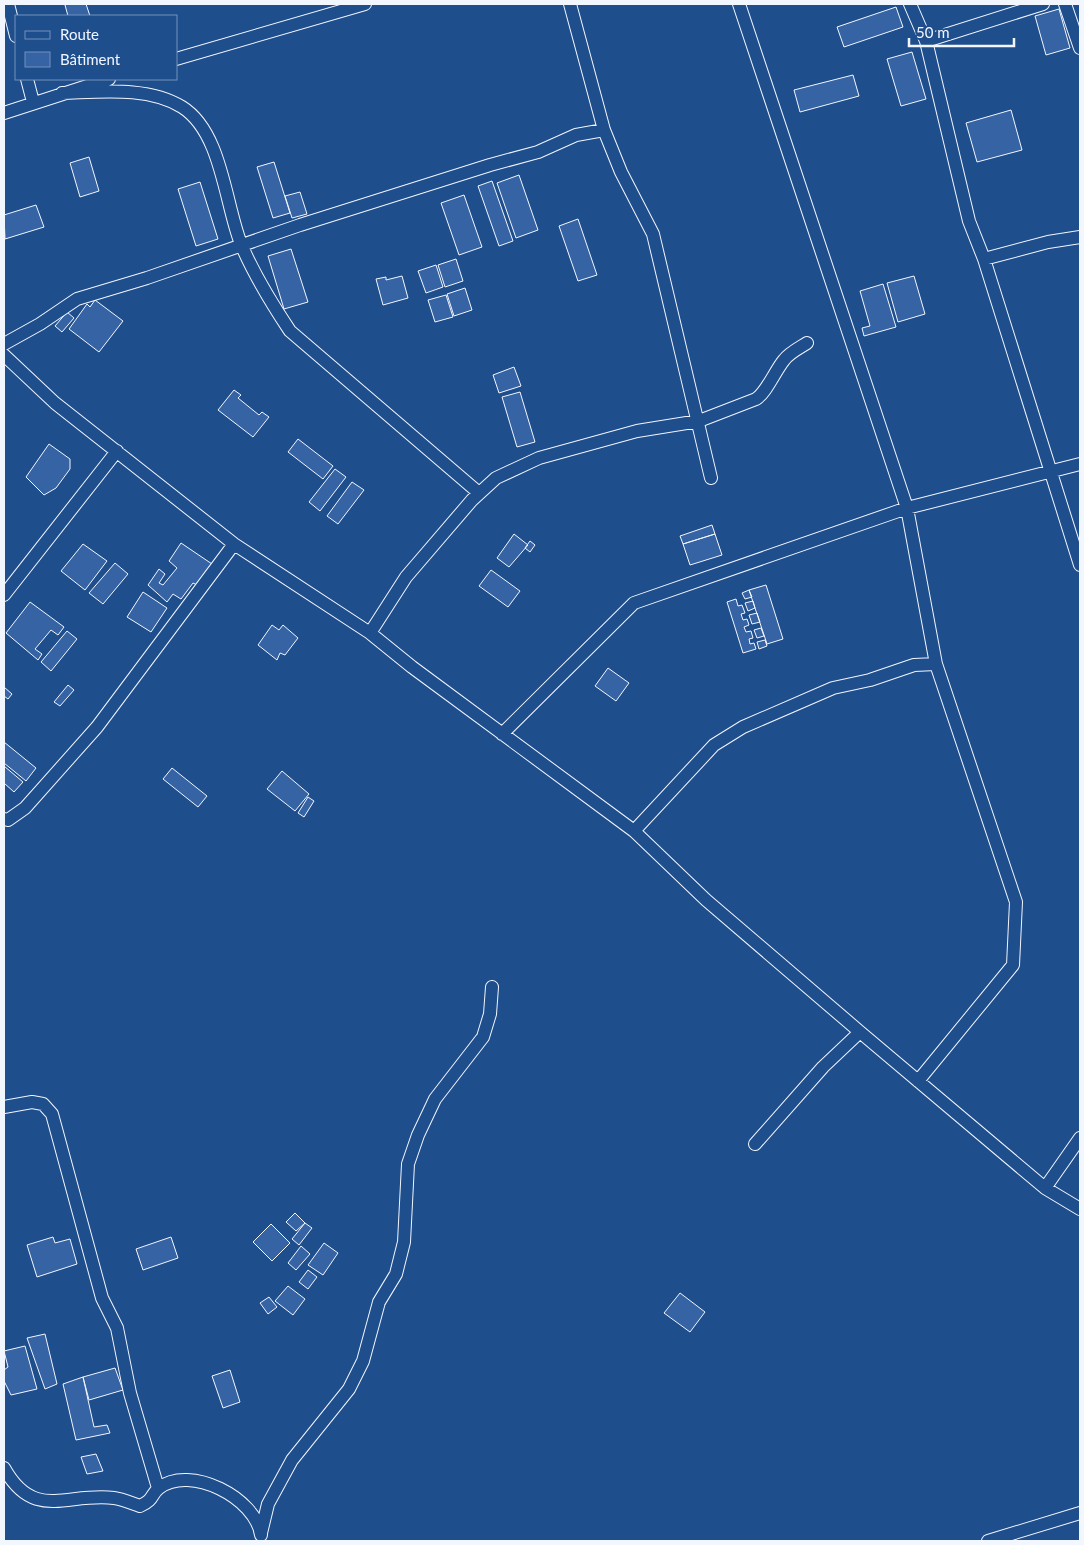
<svg xmlns="http://www.w3.org/2000/svg" width="1084" height="1545" font-family="Lato,sans-serif">
<style>
.building{fill:#3563a3;stroke:#f2f6ff}
.lines{fill:none;stroke-linecap:round;stroke-linejoin:round}
.street-casing{stroke:#f2f6ff;stroke-width:14}
.street{stroke:#1f4e8c;stroke-width:12}
</style>
<rect width="100%" height="100%" fill="#1f4e8c"/>
<path class="building" d="M68,4H86L90,16H68L65,5Z
M896,7L903,27L844,47L837,27Z
M1059,9L1070,48L1046,55L1035,16Z
M912,52L926,99L901,106L887,59Z
M853,75L859,96L800,112L794,90Z
M1011,110L1022,150L977,162L966,123Z
M89,157L99,191L80,197L70,163Z
M274,162L290,213L273,218L257,167Z
M519,175L538,230L516,238L497,183Z
M492,181L513,241L499,246L478,186Z
M200,182L218,239L196,246L178,189Z
M300,192L307,214L292,218L285,196Z
M464,195L482,247L459,255L441,203Z
M36,205L44,227L5,239L4,215Z
M578,219L597,275L578,281L559,226Z
M291,249L308,302L284,309L268,256Z
M456,259L463,281L445,287L438,265Z
M436,265L443,287L426,293L418,271Z
M402,276L408,298L383,305L376,279L386,277V280Z
M914,276L925,314L898,322L887,283Z
M883,284L896,327L864,336L862,328L870,326L860,291Z
M465,288L472,310L454,316L447,294Z
M446,295L453,317L435,322L428,300Z
M95,300L123,321L99,352L69,329L87,304L90,307Z
M67,312L74,318L62,332L55,326Z
M514,367L521,386L499,393L493,375Z
M234,390L241,395L238,398L259,415L262,412L269,417L253,437L218,410Z
M520,392L535,442L517,447L502,397Z
M298,439L333,466L323,479L288,452Z
M49,444L70,459V469L56,488L44,495L26,477Z
M335,469L346,477L320,511L309,502Z
M352,482L364,490L338,524L327,516Z
M712,525L715,534L683,544L680,536Z
M514,534L528,545L509,567L497,558Z
M715,534L722,555L690,565L683,544Z
M530,541L535,545L530,552L525,548Z
M181,543L212,564L197,585L193,583L181,599L173,594L167,602L148,585L159,569L165,574L159,583L163,585L177,568L169,561Z
M83,544L107,561L85,590L61,571Z
M115,563L128,574L103,604L89,593Z
M491,570L520,591L508,607L479,586Z
M766,585L783,639L767,644L749,590Z
M749,590L752,597L745,599L742,593Z
M143,592L167,608L151,632L127,617Z
M736,599L738,606L742,605L745,613L741,614L743,620L747,619L749,625L744,627L746,632L751,631L753,638L749,639L750,644L754,643L756,649L743,653L727,602Z
M753,601L755,608L748,611L745,603Z
M30,602L64,627L58,635L51,630L35,649L42,654L38,660L6,633Z
M757,613L760,622L752,624L749,615Z
M272,625L279,630L283,625L298,638L285,655L280,653L277,660L258,645Z
M761,628L764,636L757,638L754,630Z
M67,631L77,639L51,671L41,662Z
M765,640L767,646L759,649L757,642Z
M608,668L629,683L616,701L595,686Z
M68,685L74,690L60,706L54,702Z
M4,687L12,694L8,699L4,696Z
M4,742L36,768L26,781L4,763Z
M4,766L23,782L14,792L4,783Z
M172,768L207,796L198,807L163,779Z
M282,771L309,794L295,811L267,789Z
M308,797L314,801L304,817L298,813Z
M295,1213L305,1223L296,1231L286,1222Z
M305,1223L312,1228L299,1245L292,1239Z
M271,1224L290,1243L272,1261L253,1242Z
M53,1237L55,1243L70,1239L77,1264L37,1277L27,1245Z
M171,1237L178,1258L143,1270L136,1249Z
M324,1243L338,1253L323,1275L308,1265Z
M301,1246L310,1254L296,1270L288,1263Z
M308,1270L317,1277L308,1289L299,1282Z
M288,1286L305,1299L293,1315L275,1301Z
M680,1293L705,1312L690,1332L664,1313Z
M269,1297L277,1307L268,1314L260,1303Z
M45,1334L57,1384L45,1389L27,1338Z
M25,1346L37,1389L11,1395L4,1381V1370L8,1367L4,1351Z
M115,1368L123,1390L89,1400L83,1377Z
M230,1370L240,1402L223,1408L212,1376Z
M83,1377L94,1427L107,1425L110,1433L76,1440L63,1384Z
M96,1454L103,1471L87,1474L81,1457Z"/>
<g class="lines">
<g class="street-casing">
<path id="street" d="M8,4L16,36
M570,4L604,130L621,172L653,234L711,478
M739,4L907,508L936,664L1016,902L1013,965L918,1081
M910,4L926,41L969,221L984,259L1080,565
M1065,4L1080,48
M926,41L1043,4
M176,59L365,4
M27,79L33,102
M62,93C100,92 148,86 182,107C222,132 225,204 241,244C254,275 272,304 290,331L479,493
M4,113L109,79
M984,259L1048,242L1080,237
M4,344L40,324L77,299L147,278L300,225L490,165L538,152L576,135L604,130
M4,355L55,403L234,544L370,633L412,667L634,831L706,900L860,1032L1045,1188L1080,1209
M4,595L117,451
M370,633L406,577L472,500L496,478L539,458L637,431L699,421L756,399C766,393 775,371 784,360C789,353 799,348 807,343
M502,734L634,603L907,508L1080,464
M4,819L8,820L25,808L97,727L234,544
M634,831L714,745L743,727L833,688L870,680L914,665L936,664
M4,1107L32,1102L43,1104L52,1114L102,1298L117,1328L130,1393L158,1488
M755,1144L823,1067L860,1032
M1045,1188L1080,1138
M4,1468C34,1522 67,1492 114,1498C122,1499 131,1503 140,1506C155,1499 150,1495 159,1488C190,1464 256,1498 261,1535
M261,1533L268,1504L292,1460L349,1389L363,1361L379,1302L396,1274L404,1242L408,1164L418,1135L435,1099L483,1037L490,1014L492,987
M988,1541L1080,1513"/>
</g>
<use href="#street" class="street"/>
</g>
<rect width="1084" height="1545" fill="none" stroke="#f2f6ff" stroke-width="10"/>
<rect x="15" y="15" width="162" height="65" fill="#1f4e8c" stroke="#7391ba"/>
<rect x="25" y="31" width="25" height="8" fill="#1f4e8c" stroke="#7391ba"/>
<text x="60" y="40" font-size="15" fill="#f2f6ff">Route</text>
<rect x="25" y="52" width="25" height="15" fill="#3563a3" stroke="#7391ba"/>
<text x="60" y="65" font-size="15" fill="#f2f6ff">Bâtiment</text>
<path d="M909 38v8h105v-8" fill="none" stroke="#f2f6ff" stroke-width="2.5"/>
<text x="916" y="38" font-size="15" fill="#f2f6ff" stroke="#1f4e8c" stroke-width="4" paint-order="stroke">50 m</text>
</svg>
